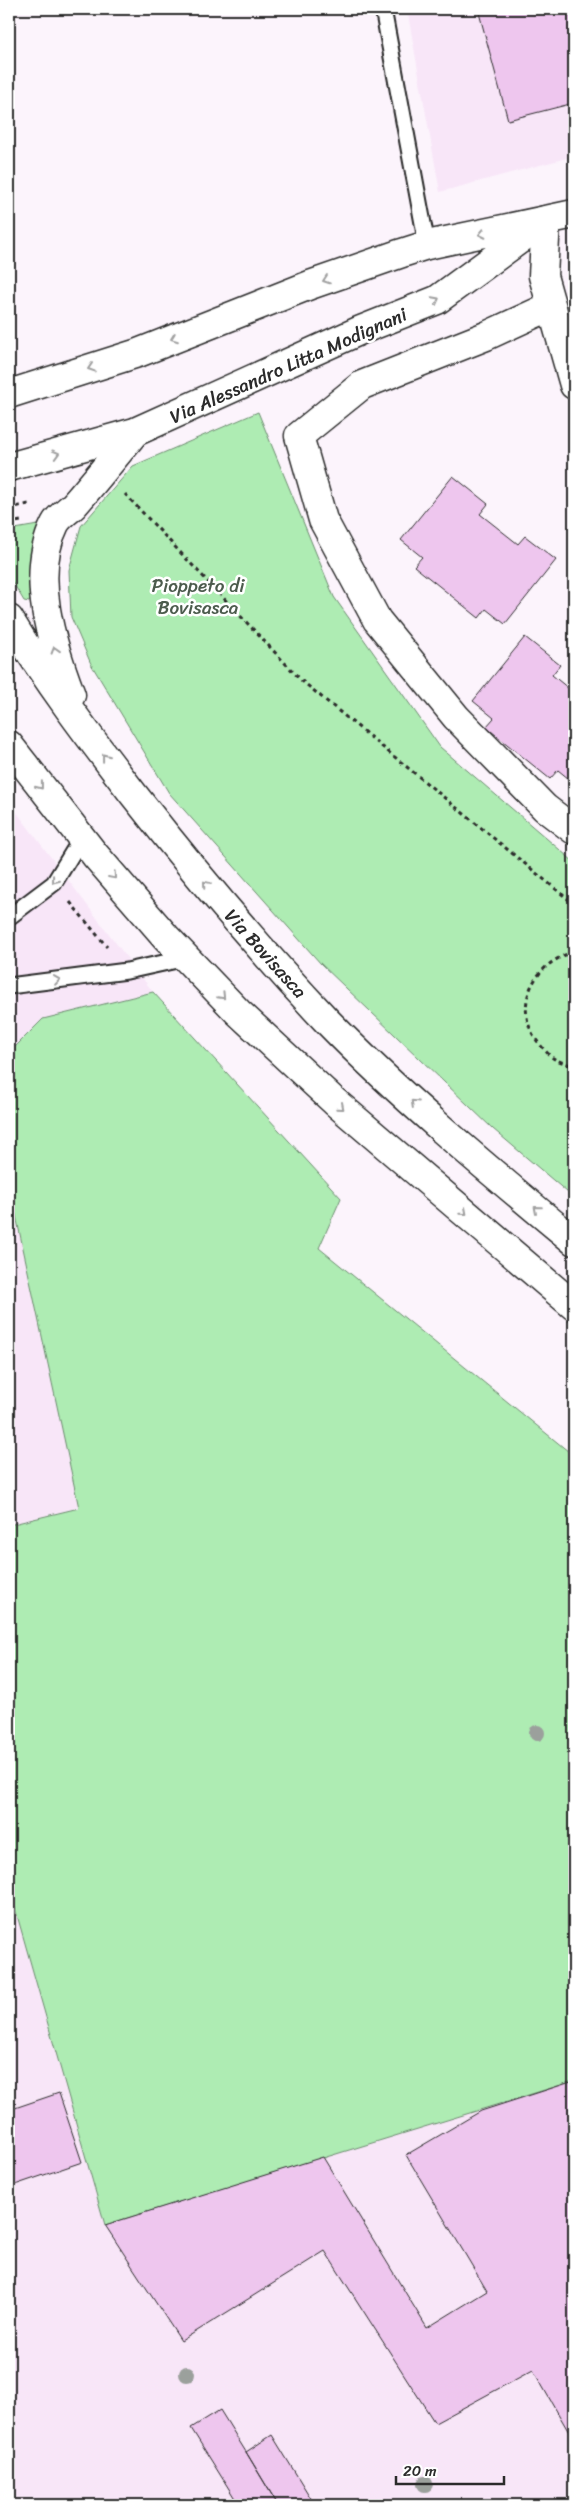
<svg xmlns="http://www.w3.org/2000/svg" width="583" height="2514" font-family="Sriracha,sans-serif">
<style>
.built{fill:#f8e6f8}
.green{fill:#aeecb3;stroke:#6c8c6f}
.building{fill:#eec6ee;stroke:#2b2b2b}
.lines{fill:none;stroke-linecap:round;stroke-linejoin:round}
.service-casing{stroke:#2b2b2b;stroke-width:19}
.minor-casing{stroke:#2b2b2b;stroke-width:31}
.tertiary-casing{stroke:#2b2b2b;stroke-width:31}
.path{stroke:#2b2b2b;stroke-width:3;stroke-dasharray:4 4;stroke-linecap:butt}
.service{stroke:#fff;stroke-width:15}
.minor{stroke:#fff;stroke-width:28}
.tertiary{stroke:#fff;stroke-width:28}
.tree{fill:#9ba09c}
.oneway{stroke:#a0a0a0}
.labels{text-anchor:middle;stroke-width:5;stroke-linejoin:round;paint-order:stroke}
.street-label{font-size:19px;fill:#2b2b2b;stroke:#fff}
.park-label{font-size:19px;fill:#4c5b4d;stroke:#fff}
</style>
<rect width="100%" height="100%" fill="#fcf4fc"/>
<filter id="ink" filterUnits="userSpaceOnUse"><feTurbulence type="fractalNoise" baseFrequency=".02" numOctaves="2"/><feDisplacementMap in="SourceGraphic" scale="10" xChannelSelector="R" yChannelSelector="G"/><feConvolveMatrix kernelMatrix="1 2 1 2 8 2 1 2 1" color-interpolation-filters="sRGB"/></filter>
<g filter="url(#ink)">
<path class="built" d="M407,9H574V156L440,192Z
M9,802L153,992L43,1019L9,1053Z
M9,1183L79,1508L9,1525Z
M9,1887L105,2224L574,2081V2505H9Z"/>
<path class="green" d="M258,412L334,597L440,747L574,862V1198L493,1129L321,964L169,793L91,664L71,617L69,570L81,526L133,466Z
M38,525L40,526L32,598L29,602L24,601L9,576V530Z
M153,992L341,1198L319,1248L574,1456V2081L105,2225L9,1887V1525L79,1508L9,1183V1053L43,1019Z"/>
<path class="building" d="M478,9H574V103L508,120Z
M453,476L488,504L480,514L518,544L525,536L556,560L505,624L486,609L479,618L414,566L422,557L401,540Z
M525,637L560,665L552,675L574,693V783L558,770L550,779L486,727L494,718L473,701Z
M574,2081V2441L533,2370L435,2423L325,2251L181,2341L105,2225L323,2157L427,2328L487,2291L406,2155L481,2111Z
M59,2093L82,2162L9,2187V2110Z
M220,2410L246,2452L278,2505H239L191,2428Z
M272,2435L315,2505H278L246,2452Z"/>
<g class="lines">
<g class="service-casing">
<path id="service" d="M383,9L427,245
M9,917L54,883L81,839
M9,986L127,971L186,958"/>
</g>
<g class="minor-casing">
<path id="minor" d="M546,220L543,276L574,385
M551,306L486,336L362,385L299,436L323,520L377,620L456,717L545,808L574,830"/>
</g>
<g class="tertiary-casing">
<path id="tertiary" d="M9,394L138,353L310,285L402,253L427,245L574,214
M9,467L135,432L361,330L437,300L546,220
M9,619C46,680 90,738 134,795C195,873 259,949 327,1021C404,1100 490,1171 574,1241
M71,695C52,645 29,575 55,524C59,516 68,511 74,505C95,481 115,456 135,432
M9,745L95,855L166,937L238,1012L335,1102L574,1306"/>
</g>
<path class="path" d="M125,494L302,681L574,904
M9,508L29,504
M9,523L21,521
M70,902L107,947
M574,952C530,964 510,1012 542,1047C545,1050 549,1055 553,1058C559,1062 568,1064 574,1066"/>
<use href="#service" class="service"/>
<use href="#minor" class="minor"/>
<use href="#tertiary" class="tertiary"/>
</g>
<g class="tree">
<circle cx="537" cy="1733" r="8"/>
<circle cx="187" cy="2374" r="8"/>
<circle cx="425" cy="2484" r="8"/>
</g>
<defs><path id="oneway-chevron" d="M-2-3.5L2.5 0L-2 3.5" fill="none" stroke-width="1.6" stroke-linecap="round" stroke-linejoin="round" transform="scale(1.25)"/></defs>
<g class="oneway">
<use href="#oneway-chevron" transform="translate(482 234) rotate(168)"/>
<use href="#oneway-chevron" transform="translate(326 280) rotate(161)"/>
<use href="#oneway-chevron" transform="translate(436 300) rotate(-28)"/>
<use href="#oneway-chevron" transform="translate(174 338) rotate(159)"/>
<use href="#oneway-chevron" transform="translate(91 368) rotate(162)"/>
<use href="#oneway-chevron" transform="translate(56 454) rotate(-16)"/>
<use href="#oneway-chevron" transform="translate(55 650) rotate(-107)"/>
<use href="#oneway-chevron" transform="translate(105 757) rotate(-128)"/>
<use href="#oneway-chevron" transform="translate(40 786) rotate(52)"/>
<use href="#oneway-chevron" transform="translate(113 876) rotate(49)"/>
<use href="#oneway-chevron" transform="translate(55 880) rotate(128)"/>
<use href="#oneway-chevron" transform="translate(206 884) rotate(-130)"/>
<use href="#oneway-chevron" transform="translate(57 980) rotate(-8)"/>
<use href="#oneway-chevron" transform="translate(222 996) rotate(46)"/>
<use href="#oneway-chevron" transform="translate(414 1103) rotate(-137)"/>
<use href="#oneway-chevron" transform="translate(341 1107) rotate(41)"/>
<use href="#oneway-chevron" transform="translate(537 1209) rotate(-139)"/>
<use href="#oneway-chevron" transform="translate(464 1212) rotate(41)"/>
</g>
</g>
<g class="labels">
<g class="street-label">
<text transform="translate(288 365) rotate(-24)" y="7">Via Alessandro Litta Modignani</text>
<text transform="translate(266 953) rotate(48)" y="7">Via Bovisasca</text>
</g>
<g class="park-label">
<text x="198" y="592">Pioppeto di<tspan x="198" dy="22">Bovisasca</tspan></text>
</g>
</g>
<rect width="583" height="2514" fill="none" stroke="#fff" stroke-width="30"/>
<rect x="15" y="15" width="553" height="2484" fill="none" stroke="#2b2b2b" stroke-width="2" filter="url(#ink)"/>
<path d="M396 2476v8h108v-8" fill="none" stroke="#2b2b2b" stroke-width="2.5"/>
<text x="403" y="2476" font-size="15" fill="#2b2b2b" stroke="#ffffff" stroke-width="4" paint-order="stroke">20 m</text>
</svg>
